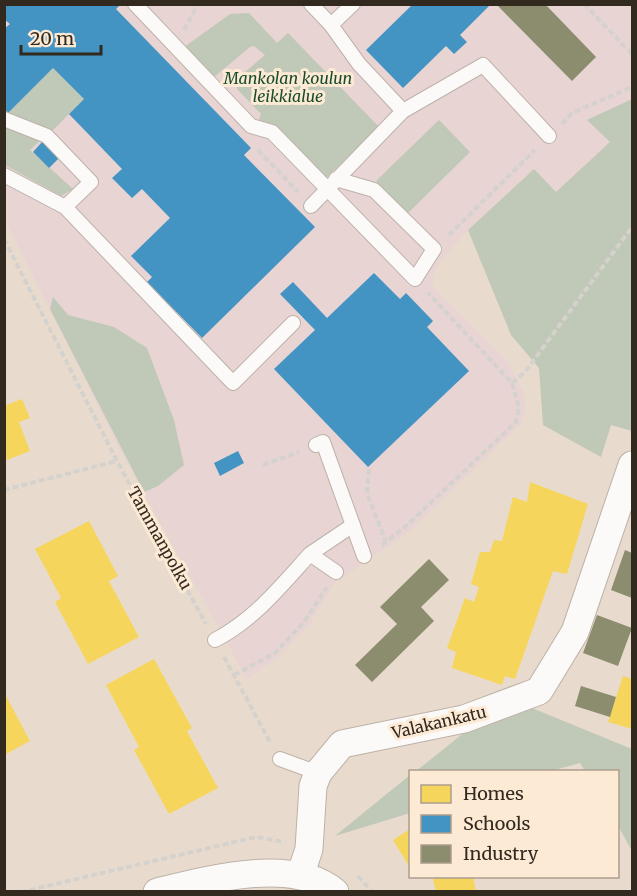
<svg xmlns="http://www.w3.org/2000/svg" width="637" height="896" font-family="Merriweather,serif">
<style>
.education{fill:#e7d4d3}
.green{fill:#c0c8b7}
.homes{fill:#f6d55c}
.schools{fill:#4393c3}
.industry{fill:#8c8c6e}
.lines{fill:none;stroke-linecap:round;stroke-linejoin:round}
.lane-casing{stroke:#bdb2a8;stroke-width:16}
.street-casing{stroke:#bdb2a8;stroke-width:29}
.path{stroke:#d5d2ce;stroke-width:4;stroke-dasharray:6 3;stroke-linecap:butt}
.lane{stroke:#fcfaf8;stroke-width:14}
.street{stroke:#fcfaf8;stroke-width:27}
.labels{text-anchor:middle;stroke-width:6;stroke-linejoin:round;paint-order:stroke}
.park-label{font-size:16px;font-style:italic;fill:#174c2b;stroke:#fdead5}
.street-label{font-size:16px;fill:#32291f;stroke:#fdead5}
</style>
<rect width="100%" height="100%" fill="#e8dbcd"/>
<path class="education" d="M5,5H632V99L588,120L611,142L556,193L534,169L468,230L441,261L434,273L433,287L508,362L524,394L526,410L521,424L410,531L334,584L309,625L280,656L247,679L122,454L5,220Z"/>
<path class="green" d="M249,13L277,43L288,33L379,127L325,179L258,122L261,114L238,90L235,84L238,78L265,55L254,46L250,47L213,78L183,48L230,14Z
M53,68L84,99L49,134L5,114L4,108L9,112Z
M632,99V431L611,425L601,457L543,425L539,368L511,335L468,230L534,169L556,192L610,142L587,120Z
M439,120L470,152L408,213L376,181Z
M4,124L41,139L30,150L73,189L61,196L5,165Z
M53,297L68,315L114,327L147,348L174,420L184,465L158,486L144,492L50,309Z
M516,691L532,708L632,749V851L618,826V772L585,771L580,763L551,771L415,772Z
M410,775V813L335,836Z"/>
<path class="homes" d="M22,399L30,418L19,422L30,451L4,461V406Z
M530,482L588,504L567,574L553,571L515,679L505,676L502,685L452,668L456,652L447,648L465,598L474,602L479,587L471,584L480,552H490L494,540L502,541L513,497L527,502Z
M89,521L118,576L109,581L139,637L88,664L55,602L61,598L35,549Z
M154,659L192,728L187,731L218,788L169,814L134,750L139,747L106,685Z
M623,676L632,679V729L608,722Z
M4,692L30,741L4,755Z
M410,829V868L393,840Z
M442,876H473L476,892H436L433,879Z"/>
<path class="schools" d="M4,4H121L116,9L251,148L244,155L315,227L202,338L147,282L152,277L131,256L170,218L142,189L132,198L112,178L122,169L69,114L84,99L53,68L8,113L4,108V29L10,24L4,19Z
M412,5H490L460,35L467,42L454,54L446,46L403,88L366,50Z
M42,142L59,158L49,168L33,152Z
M374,273L400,299L406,293L433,321L427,327L469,371L368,467L274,369L315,330L280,294L293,282L327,318Z
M238,451L244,463L220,476L214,463Z"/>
<path class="industry" d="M496,4H545L596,57L572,81Z
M625,550L632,553V598L611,590Z
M429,559L449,580L421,607L434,621L372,682L355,665L397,624L380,607Z
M597,615L632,628L618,666L583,653Z
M581,686L616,697L610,717L575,706Z"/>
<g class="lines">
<g class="lane-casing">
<path id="lane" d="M135,4L251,126L272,132L415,279L434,249L374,190L336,179
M311,4L331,25L359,64L403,111L311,206
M331,25L353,4
M403,111L483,65L549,136
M4,119L47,136L91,182L65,207
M4,175L65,207L233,383L293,323
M316,445L323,442L364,556
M336,572L310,554L353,525
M215,640C254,620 281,586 310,554
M280,759L318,773"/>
</g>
<g class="street-casing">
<path id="street" d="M300,876L309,849L313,786L318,773L342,744L464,719L539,691L575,632L632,465
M157,892C206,880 293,856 335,892"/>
</g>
<path class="path" d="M584,4L632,54
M184,30L198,4
M562,124L572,113L632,87
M258,150L298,192
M449,235L535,150
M4,239L117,461L206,624
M512,383L525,372L632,227
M263,465L299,452
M369,469L367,493L386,542
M4,490L117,461
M382,545L405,527L516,422L519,408L512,383L428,293
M224,657L270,742
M234,675L275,653L304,622L327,587
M358,876L372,892
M21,892L256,837L284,842"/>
<use href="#lane" class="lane"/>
<use href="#street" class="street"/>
</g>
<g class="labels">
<g class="park-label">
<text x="288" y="84">Mankolan koulun<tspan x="288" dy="18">leikkialue</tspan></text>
</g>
<g class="street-label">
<text transform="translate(160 538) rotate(61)" y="6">Tammanpolku</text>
<text transform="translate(439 722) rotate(-13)" y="6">Valakankatu</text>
</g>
</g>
<rect width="637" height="896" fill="none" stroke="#32291f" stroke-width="12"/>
<rect x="409" y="770" width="210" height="108" fill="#fdead5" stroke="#ac9d8c" stroke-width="1.5"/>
<rect x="421" y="785" width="30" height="18" fill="#f6d55c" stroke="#ac9d8c" stroke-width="1.5"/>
<text x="463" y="800" font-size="18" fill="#32291f">Homes</text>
<rect x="421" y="815" width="30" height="18" fill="#4393c3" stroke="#ac9d8c" stroke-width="1.5"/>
<text x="463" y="830" font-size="18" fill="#32291f">Schools</text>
<rect x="421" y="845" width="30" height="18" fill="#8c8c6e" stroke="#ac9d8c" stroke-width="1.5"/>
<text x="463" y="860" font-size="18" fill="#32291f">Industry</text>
<path d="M21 45v9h80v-9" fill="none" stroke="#32291f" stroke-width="3"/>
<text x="30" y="45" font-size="18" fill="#32291f" stroke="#fdead5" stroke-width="4.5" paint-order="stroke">20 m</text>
</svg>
